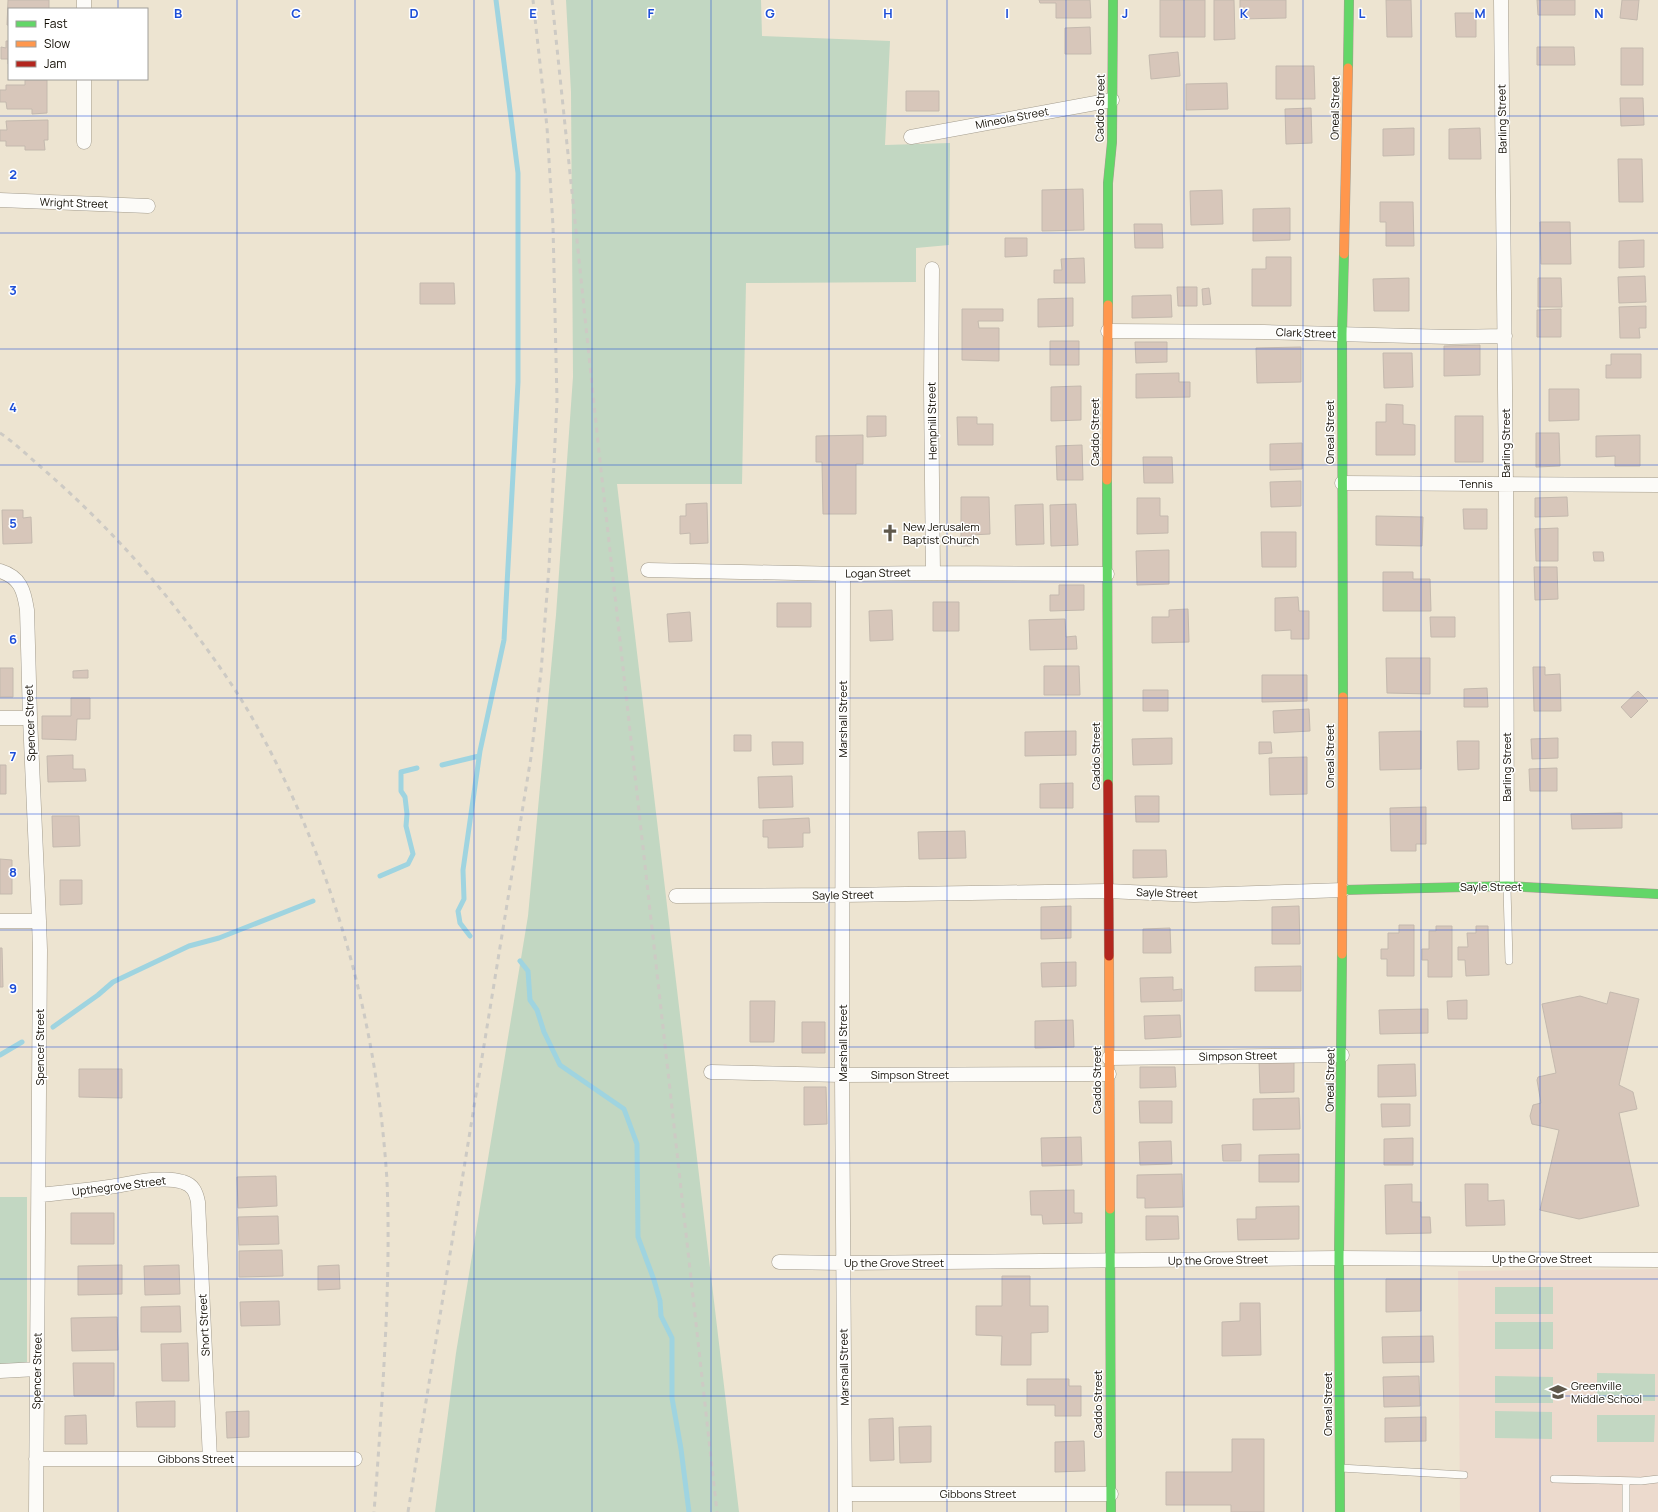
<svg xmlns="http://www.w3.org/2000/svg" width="1658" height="1512" font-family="Manrope,sans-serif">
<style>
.education{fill:#ecdacd}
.green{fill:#c2d7c2}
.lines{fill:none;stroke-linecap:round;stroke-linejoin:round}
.stream{stroke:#9fd4e0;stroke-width:5}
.building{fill:#d7c6ba;stroke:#c4b9ae}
.lane-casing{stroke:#a39c8e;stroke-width:8}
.street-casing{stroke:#a39c8e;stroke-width:15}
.fast-casing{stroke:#a39c8e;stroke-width:10}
.slow-casing{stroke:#a39c8e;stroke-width:10}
.jam-casing{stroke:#a39c8e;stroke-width:10}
.lane{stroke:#fcfbf8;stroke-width:7}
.street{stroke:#fcfbf8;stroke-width:14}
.fast{stroke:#63d668;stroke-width:9}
.slow{stroke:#ff974d;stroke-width:9}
.jam{stroke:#b3261e;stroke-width:9}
.rail{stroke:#cdcac4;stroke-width:3;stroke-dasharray:5 5;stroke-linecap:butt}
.grid{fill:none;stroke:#1d4ed8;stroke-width:1;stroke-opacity:0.55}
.labels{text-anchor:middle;stroke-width:3;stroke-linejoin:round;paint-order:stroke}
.street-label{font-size:11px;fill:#120d03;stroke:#fff}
.poi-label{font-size:11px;fill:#120d03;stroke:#fff;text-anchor:start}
.grid-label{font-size:13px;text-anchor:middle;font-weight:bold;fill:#1d4ed8;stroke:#fff;stroke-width:3;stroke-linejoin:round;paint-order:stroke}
</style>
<rect width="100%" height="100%" fill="#ede4d1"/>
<path class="education" d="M1658,1269V1512H1460L1458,1271Z"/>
<path class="green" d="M566,0H761L762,36L890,41L885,145L950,143L949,245L916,248V282L746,283L742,484H617L739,1512H435L456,1353L528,916L556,615L573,377L571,92Z
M0,1197H27V1364H0Z
M1495,1287H1553V1314H1495Z
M1495,1322H1553V1349H1495Z
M1597,1373L1655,1374V1401L1597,1400Z
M1495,1376L1553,1377V1403H1495Z
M1495,1411L1552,1412V1439L1495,1438Z
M1597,1415H1655L1654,1442H1597Z"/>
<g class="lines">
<path class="stream" d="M442,765L479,756
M380,876L408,864L413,854L406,826L407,814L405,797L401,791V772L417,768
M470,936L460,923L458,911L464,899L463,870L480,751L504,640L518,382V173L496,0
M520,961L528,971L530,1000L537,1010L544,1032L560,1065L624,1109L637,1144L638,1237L654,1280L660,1301L661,1316L672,1338V1398L681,1449L689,1512
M53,1027L98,995L113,982L189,946L219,938L313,901
M0,1055L22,1042"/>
</g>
<path class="building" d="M8,0H49V9H9V25H7Z
M1039,0H1090L1091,18H1056V3H1040Z
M1160,0H1205V37H1160Z
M1214,0H1234L1235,39L1214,40Z
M1240,0H1286V18L1240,19Z
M1386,0H1411L1412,37H1387Z
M1537,0H1575V15H1538Z
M1622,0H1639L1637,20L1620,18Z
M1455,13H1476V37H1456Z
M1090,27L1091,54H1065V28Z
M6,41H9V64H8V59H1V47L6,48Z
M1537,47H1574L1575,65H1537Z
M1621,48H1643V85H1621Z
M1178,52L1180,76L1151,79L1149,55Z
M1276,66H1314L1315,99H1276Z
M25,80H47V113L32,114V109H7L6,102H0V90H6V85H25Z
M1227,83L1228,109L1186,110V84Z
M906,91H939V111H906Z
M1620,98H1643L1644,125L1621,126Z
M1311,108L1312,143L1286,144L1285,109Z
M48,120V140H44L45,150H25V146H6V141H0V130H7L6,121Z
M1414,128V155L1383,156V129Z
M1480,128L1481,159H1449V129Z
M1618,159H1642L1643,202H1619Z
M1083,189L1084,230L1042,231V190Z
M1222,190L1223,224L1191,225L1190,191Z
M1380,202H1413L1414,246H1386V222H1380Z
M1290,208V240L1253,241V209Z
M1540,222H1570L1571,264H1541Z
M1134,224H1162L1163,248H1135Z
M1005,238H1027V256L1005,257Z
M1644,240V267L1619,268V241Z
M1266,257H1291V306H1252V269H1266Z
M1084,258L1085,283H1054V270H1062L1061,259Z
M1645,276L1646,302L1619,303L1618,277Z
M1409,278V311H1374L1373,279Z
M1538,278H1561L1562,307H1538Z
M420,283H454L455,304H420Z
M1177,287H1197V306H1178Z
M1209,288L1211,304L1203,305L1202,289Z
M1171,295L1172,317L1132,318V296Z
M1073,298V326L1038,327V299Z
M1646,306V328H1639L1640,338H1620L1619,307Z
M962,309H1003V321H978L979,328H999V361L962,360Z
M1561,309V337H1537V310Z
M1050,341H1079V365H1050Z
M1135,342H1167V362L1136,363Z
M1480,345V375L1444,376V346Z
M1301,347V382L1257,383L1256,348Z
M1383,353H1412L1413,387L1384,388Z
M1611,354H1641V378H1606V365H1611Z
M1179,373V382H1190V397L1136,398V374Z
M1081,386V420L1051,421V387Z
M1549,389H1579V420L1549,421Z
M1386,404L1403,405V424L1415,425V455H1376V422H1386Z
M867,416H886V436L867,437Z
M1455,416H1483V462H1455Z
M957,417H977V424H993V445H958Z
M1536,433H1559L1560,466L1536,467Z
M863,435V464H856V514H823L822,462H816V436Z
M1640,435V466H1615V456L1596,457V436Z
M1302,443V469L1270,470V444Z
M1082,445L1083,480H1057L1056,446Z
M1143,457H1172L1173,483H1144Z
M1301,481V506L1271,507L1270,482Z
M961,497H989L990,534L971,535V546H961Z
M1567,497L1568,516L1535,517V498Z
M1137,498H1160V516H1168V533L1137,534Z
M707,503L708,543L690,544V533L680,534V516H686V504Z
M1043,504L1044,544L1016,545L1015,505Z
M1076,504L1078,545L1051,546L1050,505Z
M1463,509H1487V529H1464Z
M2,510H23V518L31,517L32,543L3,544Z
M1376,516L1423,517L1422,546L1376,545Z
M1558,528V561H1536L1535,529Z
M1261,532H1296V567H1262Z
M1169,550V584L1137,585L1136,551Z
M1593,552H1603L1604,561H1594Z
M1534,567H1557L1558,599L1535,600Z
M1383,572H1413V579H1430L1431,611H1383Z
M1059,585H1084V610L1050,611V595H1059Z
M1298,597L1299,611H1309V639H1291V630L1275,631V598Z
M933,602H959V631H933Z
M777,603H811V627H777Z
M1188,609L1189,642L1152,643V617H1169V610Z
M892,610L893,640L870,641L869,611Z
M690,612L692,641L669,642L667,614Z
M1430,617H1455V637H1431Z
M1065,619L1066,637L1076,636L1077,649L1030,650L1029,620Z
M1386,658H1430V694L1387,693Z
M1044,666H1079L1080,695H1044Z
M1533,667H1545V675L1560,674L1561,711H1534Z
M0,668H13V697H0Z
M88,670V678H73V671Z
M1262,675H1307V701L1262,702Z
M1487,688L1488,707H1464V689Z
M1143,690H1168V711H1143Z
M1638,691L1648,701L1631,718L1621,707Z
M71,698H90V719H77L76,740L42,739V716H71Z
M1309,709L1310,731L1274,733L1273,711Z
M1076,731V755L1025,756V732Z
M1421,731V769L1380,770L1379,732Z
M734,735H751V751H734Z
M1172,738V764L1133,765L1132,739Z
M1558,738V758L1532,759L1531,739Z
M1457,741H1479V769L1458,770Z
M772,742H803V764L773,765Z
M1259,742H1271L1272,753L1259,754Z
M73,755V769H85L86,781L48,782L47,756Z
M1307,757V794L1270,795L1269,758Z
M0,765H6V794H0Z
M1557,768V791H1530L1529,769Z
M792,776L793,807L759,808L758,777Z
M1073,783V808H1040V784Z
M1135,796H1159V822H1136Z
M1426,807V844H1416V851H1391L1390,808Z
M1622,813V828L1572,829L1571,814Z
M52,816H79L80,846L53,847Z
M809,818L810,833H803V847L768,848V837H763V820Z
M965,831L966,858L919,859L918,832Z
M1133,850H1166L1167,877L1133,878Z
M0,859L12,860V894H0Z
M60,880H82V904L60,905Z
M1071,906V938L1041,939V907Z
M1299,906L1300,944H1272V907Z
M1399,925H1414V976H1387V959H1381V949H1388V933H1399Z
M1436,926H1452V977H1428V960H1422V949H1429V931H1436Z
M1476,926H1488L1489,975L1466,976L1465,960H1458V947H1468L1467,933H1476Z
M1170,928L1171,953H1143V929Z
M0,948H2L3,987H0Z
M1076,962V986L1042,987L1041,963Z
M1301,966V991H1255V967Z
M1173,977V990L1182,989V1001L1141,1002L1140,978Z
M1610,992L1639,999L1619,1085L1633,1092L1637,1109L1619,1113L1639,1206L1579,1219L1540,1210L1559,1130L1532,1124L1530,1116L1533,1105L1541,1103L1537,1080L1538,1077L1556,1073L1542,1004L1580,996L1607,1004Z
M1467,1000V1019H1448L1447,1001Z
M750,1001H775L774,1042H750Z
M1428,1009V1033L1380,1034L1379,1010Z
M1180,1015L1181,1037L1145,1039L1144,1016Z
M1073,1020L1074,1047L1035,1048V1021Z
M802,1022H825V1053H802Z
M1294,1060V1092L1260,1093L1259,1061Z
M1415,1064L1416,1096L1378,1097V1065Z
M1140,1067H1175L1176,1087L1140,1088Z
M79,1069H122V1098L79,1097Z
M804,1087H826L827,1124L804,1125Z
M1299,1098L1300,1129L1253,1130V1099Z
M1139,1101H1172V1123H1140Z
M1381,1104H1410V1126L1382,1127Z
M1081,1137L1082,1165L1042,1166L1041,1138Z
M1413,1138V1165H1384V1139Z
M1171,1141L1172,1164L1140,1165L1139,1142Z
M1241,1144V1161H1223L1222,1145Z
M1299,1154V1182H1259V1155Z
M1182,1174L1183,1207L1145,1208V1198H1137V1175Z
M276,1176L277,1206L238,1208L237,1177Z
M1412,1184V1202H1421V1217H1430L1431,1233L1386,1234L1385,1185Z
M1465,1184H1488V1201L1504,1200L1505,1225L1466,1226Z
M1074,1190V1213H1082V1223L1043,1224L1042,1215H1031L1030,1191Z
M1299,1206V1239L1238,1240L1237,1219H1256V1207Z
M71,1213H114V1244H71Z
M278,1216L279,1244L239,1245L238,1217Z
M1146,1216H1178L1179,1239L1146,1240Z
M282,1250L283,1276L239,1277V1251Z
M122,1265V1294L78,1295V1266Z
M179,1265L180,1294L145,1295L144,1266Z
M339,1265L340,1289L318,1290V1266Z
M1002,1276H1030V1306H1048V1332L1031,1333V1365H1001L1002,1336L976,1335V1306H1002Z
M1386,1279H1421V1311L1386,1312Z
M279,1301L280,1325L241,1326L240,1302Z
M1240,1303H1260L1261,1355L1222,1356V1322L1240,1321Z
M180,1306L181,1332H141V1307Z
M117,1317L118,1350L72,1351L71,1318Z
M1433,1336L1434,1362L1383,1363L1382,1337Z
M188,1343L189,1381H162L161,1344Z
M73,1363H114V1396H74Z
M1419,1376L1420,1406L1384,1407L1383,1377Z
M1027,1379H1069V1386H1081V1416H1055V1405H1027Z
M175,1401V1427H137L136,1402Z
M249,1411V1437L227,1438L226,1412Z
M86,1415L87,1444H65V1416Z
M1426,1417V1441L1385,1442V1418Z
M893,1418L894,1460L870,1461L869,1419Z
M931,1426V1462L900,1463L899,1427Z
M1232,1439H1264V1512H1231V1505H1166V1472H1232Z
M1084,1441L1085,1471L1055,1472V1442Z"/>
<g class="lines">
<g class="lane-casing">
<path id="lane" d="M1507,888L1509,961
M1340,1468L1464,1475
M1554,1479L1641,1481L1658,1479
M1626,1481V1512"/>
</g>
<g class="street-casing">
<path id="street" d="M1501,0L1506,485L1507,886
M84,9V0
M911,137L1112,100
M84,142V79
M0,200L148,206
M932,269L931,389L933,573
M1108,331L1264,332L1450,337L1505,336
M1342,483L1658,485
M648,570L843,574L933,573L1107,574
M0,571C20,577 24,590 27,610L30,718L39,921L40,950L36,1512
M843,574L842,1075L845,1512
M0,718H30
M676,896L843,895L1108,891L1194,895L1343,890
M0,921H39
M1109,1058L1342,1055
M711,1072L842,1075L1109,1074
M39,1195C62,1193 86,1190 109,1187C130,1184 162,1175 183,1182C193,1185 196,1192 198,1202L210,1459
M779,1262L843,1263L1339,1258L1658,1260
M0,1371L37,1369
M36,1459H355
M845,1494H1111"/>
</g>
<g class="fast-casing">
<path id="fast" d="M1348,68L1349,0
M1108,305V183L1112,142L1113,0
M1107,480L1108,784
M1343,697L1342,334L1344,254
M1343,890L1507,886L1658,894
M1110,1209L1111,1512
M1340,1512L1339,1258L1342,954"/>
</g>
<g class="slow-casing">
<path id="slow" d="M1344,254L1348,68
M1107,480L1108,305
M1342,954L1343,697
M1109,956L1110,1209"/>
</g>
<g class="jam-casing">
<path id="jam" d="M1108,784L1109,956"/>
</g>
<use href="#lane" class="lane"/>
<use href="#street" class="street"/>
<use href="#fast" class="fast"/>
<use href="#slow" class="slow"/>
<use href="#jam" class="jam"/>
<path class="rail" d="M552,0L599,452L717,1512
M0,433C15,443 28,456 42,468C90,510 131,552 171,602C201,640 230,679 254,721C333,862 377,1019 387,1181C389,1229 388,1277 386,1325C383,1388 379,1450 374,1512
M408,1512L531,757L541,672L549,567L557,401L553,226L547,127L533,0"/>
</g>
<path class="grid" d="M118,0V9M237,0V1512M355,0V1512M474,0V1512M592,0V1512M711,0V1512M829,0V1512M947,0V1512M1066,0V1512M1184,0V1512M1303,0V1512M1421,0V1512M1540,0V1512M118,79V1512M0,116H1658M0,233H1658M0,349H1658M0,465H1658M0,582H1658M0,698H1658M0,814H1658M0,930H1658M0,1047H1658M0,1163H1658M0,1279H1658M0,1396H1658"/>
<defs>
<g id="church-bare" transform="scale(1.38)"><path d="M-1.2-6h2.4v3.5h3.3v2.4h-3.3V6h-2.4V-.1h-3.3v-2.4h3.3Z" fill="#5f584b" stroke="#fff" stroke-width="2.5" paint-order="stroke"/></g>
<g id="school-bare" transform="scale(1.38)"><path d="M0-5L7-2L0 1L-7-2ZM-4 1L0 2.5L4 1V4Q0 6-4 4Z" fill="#5f584b" stroke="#fff" stroke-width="2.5" paint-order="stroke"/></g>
</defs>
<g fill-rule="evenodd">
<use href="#church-bare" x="890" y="533"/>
<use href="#school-bare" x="1558" y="1392"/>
</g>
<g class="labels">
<g class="street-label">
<text transform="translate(1100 108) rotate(-89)" y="4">Caddo Street</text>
<text transform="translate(1335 108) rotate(-89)" y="4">Oneal Street</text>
<text transform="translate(1012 118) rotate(-11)" y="4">Mineola Street</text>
<text transform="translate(1502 119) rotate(-91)" y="4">Barling Street</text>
<text transform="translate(74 203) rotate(2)" y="4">Wright Street</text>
<text transform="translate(1306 333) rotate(2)" y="4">Clark Street</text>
<text transform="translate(932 421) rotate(-91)" y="4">Hemphill Street</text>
<text transform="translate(1095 432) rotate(-90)" y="4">Caddo Street</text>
<text transform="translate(1330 432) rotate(-90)" y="4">Oneal Street</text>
<text transform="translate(1506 443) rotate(-90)" y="4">Barling Street</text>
<text x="1476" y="488">Tennis</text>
<text transform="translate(878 573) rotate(-1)" y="4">Logan Street</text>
<text transform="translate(843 719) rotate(-90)" y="4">Marshall Street</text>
<text transform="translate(30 723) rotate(-92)" y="4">Spencer Street</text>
<text transform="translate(1096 756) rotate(-90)" y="4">Caddo Street</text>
<text transform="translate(1330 756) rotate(-90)" y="4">Oneal Street</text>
<text transform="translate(1507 767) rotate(-90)" y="4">Barling Street</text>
<text x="1491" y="891">Sayle Street</text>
<text transform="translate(1167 893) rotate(2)" y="4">Sayle Street</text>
<text transform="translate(843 895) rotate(-1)" y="4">Sayle Street</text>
<text transform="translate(843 1043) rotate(-90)" y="4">Marshall Street</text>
<text transform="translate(40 1047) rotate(-90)" y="4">Spencer Street</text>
<text transform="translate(1238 1056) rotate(-1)" y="4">Simpson Street</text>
<text x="910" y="1079">Simpson Street</text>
<text transform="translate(1097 1080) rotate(-90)" y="4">Caddo Street</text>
<text transform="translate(1330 1080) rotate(-89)" y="4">Oneal Street</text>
<text transform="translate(119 1186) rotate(-7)" y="4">Upthegrove Street</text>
<text x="1542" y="1263">Up the Grove Street</text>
<text transform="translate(1218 1260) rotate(-1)" y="4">Up the Grove Street</text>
<text x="894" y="1267">Up the Grove Street</text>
<text transform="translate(204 1325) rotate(-93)" y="4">Short Street</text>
<text transform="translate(844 1367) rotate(-91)" y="4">Marshall Street</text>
<text transform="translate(37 1371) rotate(-89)" y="4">Spencer Street</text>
<text transform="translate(1098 1404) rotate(-90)" y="4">Caddo Street</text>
<text transform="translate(1328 1404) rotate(-90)" y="4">Oneal Street</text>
<text x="196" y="1463">Gibbons Street</text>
<text x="978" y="1498">Gibbons Street</text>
</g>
<g class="poi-label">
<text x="903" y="531">New Jerusalem<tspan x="903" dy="13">Baptist Church</tspan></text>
<text x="1571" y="1390">Greenville<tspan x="1571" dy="13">Middle School</tspan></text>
</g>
</g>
<g class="grid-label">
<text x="178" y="18">B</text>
<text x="296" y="18">C</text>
<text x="414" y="18">D</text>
<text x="533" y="18">E</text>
<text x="651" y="18">F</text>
<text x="770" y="18">G</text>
<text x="888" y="18">H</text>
<text x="1007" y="18">I</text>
<text x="1125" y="18">J</text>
<text x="1244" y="18">K</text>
<text x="1362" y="18">L</text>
<text x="1480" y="18">M</text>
<text x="1599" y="18">N</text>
<text x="13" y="179">2</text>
<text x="13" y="295">3</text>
<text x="13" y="412">4</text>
<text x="13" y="528">5</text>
<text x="13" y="644">6</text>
<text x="13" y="761">7</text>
<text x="13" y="877">8</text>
<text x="13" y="993">9</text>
</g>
<rect x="8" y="8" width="140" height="72" fill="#ffffff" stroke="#a09e9a"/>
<rect x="16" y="21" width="20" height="6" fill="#63d668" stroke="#a09e9a"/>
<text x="44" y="28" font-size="12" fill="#120d03">Fast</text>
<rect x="16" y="41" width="20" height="6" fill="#ff974d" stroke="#a09e9a"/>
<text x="44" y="48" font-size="12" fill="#120d03">Slow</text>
<rect x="16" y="61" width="20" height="6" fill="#b3261e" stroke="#a09e9a"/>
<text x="44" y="68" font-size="12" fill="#120d03">Jam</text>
</svg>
